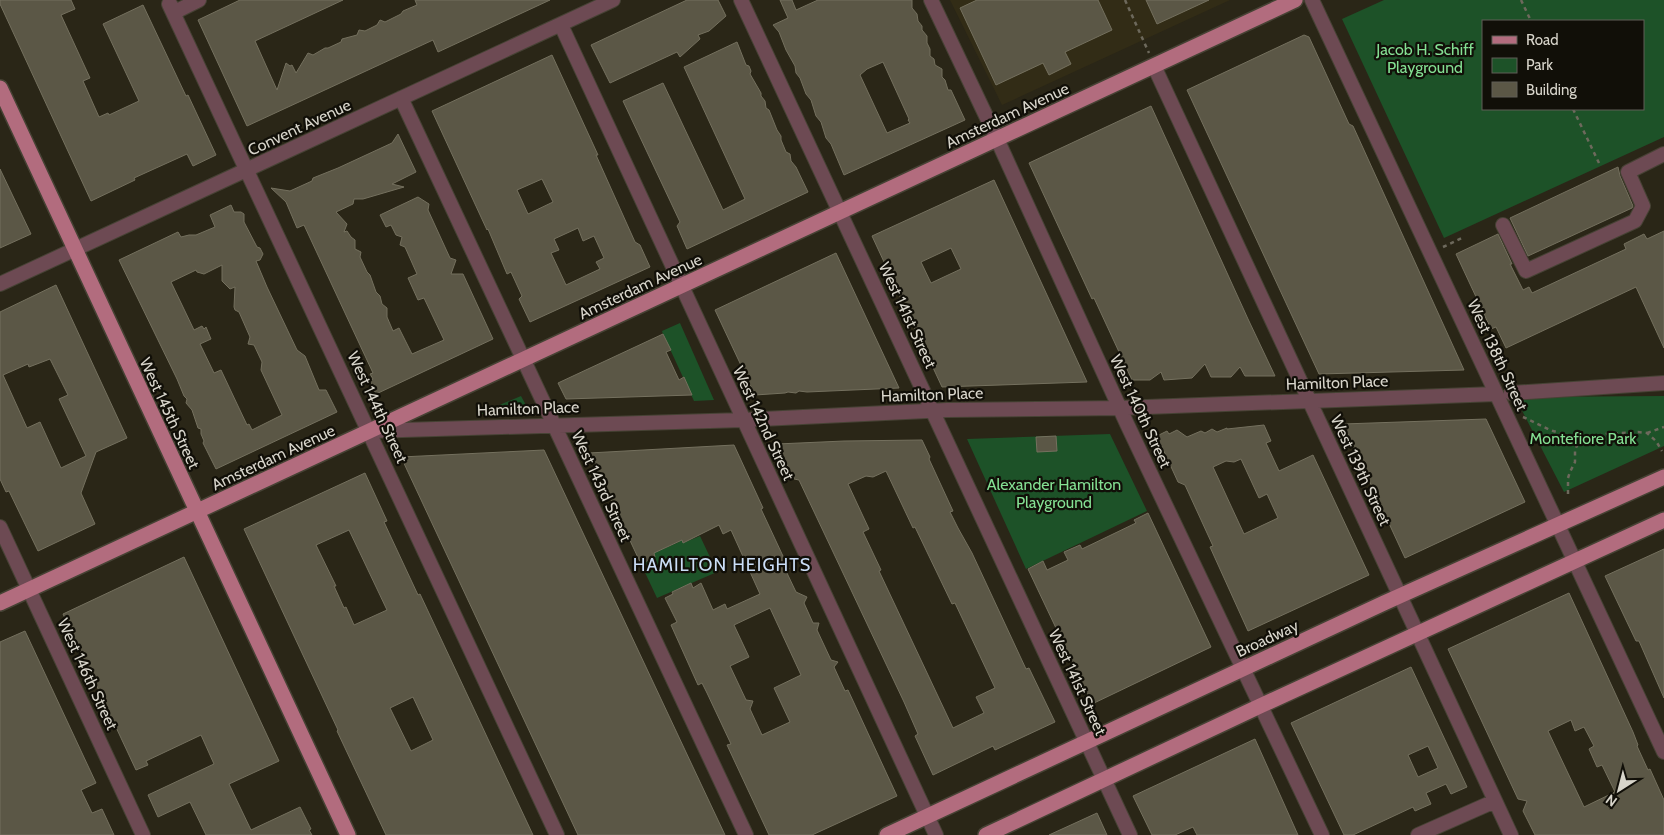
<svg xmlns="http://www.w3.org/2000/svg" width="1664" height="835" font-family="Cabin,sans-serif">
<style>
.built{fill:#322c16}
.green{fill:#1d5228;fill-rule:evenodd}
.building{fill:#5b5746;stroke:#74705e;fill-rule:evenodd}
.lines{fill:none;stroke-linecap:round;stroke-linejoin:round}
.minor-casing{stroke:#464234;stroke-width:16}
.major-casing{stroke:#464234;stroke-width:18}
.path{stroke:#6d695c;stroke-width:2.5;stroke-dasharray:4 4;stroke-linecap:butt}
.minor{stroke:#6d4a53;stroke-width:14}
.major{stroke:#b26c7e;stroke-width:15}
.labels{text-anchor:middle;stroke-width:4.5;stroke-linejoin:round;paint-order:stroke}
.park-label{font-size:16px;fill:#84e093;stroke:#110f08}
.street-label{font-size:16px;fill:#d8d5cb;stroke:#110f08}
.neighbourhood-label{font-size:18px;letter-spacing:1px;fill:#cbdef7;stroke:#110f08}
</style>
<rect width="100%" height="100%" fill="#2a2617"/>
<path class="built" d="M950,0H1230L1002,105Z"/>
<path class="green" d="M1384,0H1664V137L1444,238L1342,19ZM1483,21H1643V109H1483Z
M680,323L714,400L694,401L663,334L662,331Z
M521,396L528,409L478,414Z
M1664,396V446L1564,492L1515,397Z
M1110,434L1147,511L1026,569L967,439Z
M700,536L717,572L657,598L641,564L655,557L654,553L679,542L681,539L683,543Z"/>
<path class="building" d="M0,0H71L75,9L61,15L90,78L83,81L99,117L108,113L109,115L139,101L103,24L143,5L186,96L188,95L216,155L193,166L187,154L134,178L135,180L91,201L0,4Z
M240,0H343L255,41L277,90L286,63L290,66L292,65L296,73L308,53L313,55L325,48H328L341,42L342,39L357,35L359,30L365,31L377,25L380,20L385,22L401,14L403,11L417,5L415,0H550L438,52L433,40L247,126L198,20Z
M687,0H718L726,16L709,31L698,35L700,39L680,57L677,52L610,83L591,45Z
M780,0H792L796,10L818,0H912V8L917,14L918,21L922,26V30L927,36V43L930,49V56L934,59L935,65L942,69V77L945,80L948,90H951L965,120L844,175L831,144L826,138L821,122L816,116L811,100L806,94L800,78L796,73L795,66L786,50L779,32L773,25L788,18ZM883,62L909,119L908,120L910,123L887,133L860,75L867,69Z
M977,0H1098L1112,30L1065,52L1071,64L1049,75L1043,63L996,85L960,8Z
M1146,0H1209L1157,24Z
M1304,35L1309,37L1349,124L1353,126L1464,370L1319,374L1187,90Z
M737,42L746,65L749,66L751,71L750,74L761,93V96L765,101L766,108L769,110L777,130L781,136V140L786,152L790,154L791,161L796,167L808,192L687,249L677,226L680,222L623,101L663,83L723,210L745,199L684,67Z
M552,55L598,155H596L635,242L640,245L650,267L530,322L519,299L522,296L511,272L507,274L488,229L487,230L432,111ZM542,179L553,202L528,214L517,190ZM578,228L583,241L594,236L604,258L596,262L600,269L566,285L551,253L559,250L554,239Z
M1151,106L1248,319L1275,376H1245L1240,367L1231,377H1211L1205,364L1192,378L1164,380L1161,372L1150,380H1132L1094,298L1092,299L1029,163Z
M398,134L416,172L392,184L404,187L363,199H354L353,204L336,212L347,224L344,232L347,231L351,237L355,240V249L361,252L360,257L367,272L370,275L376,292L380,296L382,304L387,308V317L393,331L399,328L412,354L444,340L424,298L418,300L408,278L417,274L405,247L400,245L402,237L396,235L391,225L386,227L380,215L418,197L429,204L428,210L450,258L456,260L451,274H463L493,339L376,394L370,381L373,379L370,374L373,373L304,225L297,228L286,202L271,188L290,191L312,181L313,178L338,168L392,143Z
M1618,167L1620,176L1633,206L1632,208L1528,256L1510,218Z
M0,169L31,234L0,248Z
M994,180L1059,321L1087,382L942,387L872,236ZM951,248L961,269L931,283L921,262Z
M231,205L234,212H241L244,214V222L257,247L260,248L263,254L260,260L256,261L267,287L297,350L305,356L319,390H326L337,412L216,469L203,443L204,441L201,434V429L198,428L192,410L186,403L187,399L184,396L177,379L119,260L178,232L181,237L189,235H196L215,227L210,215ZM222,265V281L230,289L235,287L234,307L235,310L239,312L250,337L248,344L254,345L262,362L261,370L282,415L252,430L249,424L247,425L221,370L214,373L200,344L211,339L206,327L204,329L202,326L194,330L171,282L196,270L197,272L204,274Z
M1664,231V348L1636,287L1506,348L1496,327L1491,329L1456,254L1498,234L1512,264H1510L1523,290L1529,287L1532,293L1626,249L1624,244L1644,234L1647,239Z
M836,253L899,388L807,392L799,391L796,393L788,392L785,393L755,395L715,310Z
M56,285L127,438L96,452L81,493L95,524L38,551L9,491L6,492L0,479V312ZM50,359L68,395L59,399L86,456L61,468L40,422L27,428L3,375L28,364L29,367Z
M663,334L671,350L666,352L679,380L684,377L692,395L566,399L558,383Z
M1486,419L1525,502L1405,558L1343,424Z
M1264,425L1271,441L1266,443L1279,471L1313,455L1369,575L1248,631L1210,547L1213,546L1185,485L1178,482L1157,436L1167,431L1169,434L1177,430L1187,437L1201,431L1205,433L1212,429L1217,432L1227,428V429ZM1241,459L1259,498L1267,494L1278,518L1244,534L1213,467L1226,461L1234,462Z
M1056,436L1057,451L1037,452L1036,437Z
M922,440L930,457L929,459L953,511L950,512L958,528L972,553L1026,669L1029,668L1055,722L995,750L993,746L933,775L915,736L918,734L904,702L799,480L794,479L777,444L844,441ZM886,471L913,528L915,527L952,604L955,603L995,688L976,697L984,713L953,728L879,571L881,570L863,532L869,529L848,484L866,476L873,477Z
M734,445L763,508L761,509L789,569L786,571L796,592L807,597L804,603L813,623H819L817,630L831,660L838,662L834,667L845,691L848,690L897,796L812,835H769L727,745L731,744L707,693L702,683L698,685L671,625L677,622L665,598L673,594L672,592L691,583L693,588L701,583L713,610L725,604L727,609L760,594L731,530L723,534L719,525L683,543L682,540L654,553L655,557L641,564L589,453ZM770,608L801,675L774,688L790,722L762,735L750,709L753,701L746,700L730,666L749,657L734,625Z
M544,450L692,765L725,835H578L401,457Z
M365,473L387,521L384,522L390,535L418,595L420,594L533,835H386L337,731L338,730L244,529ZM349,530L387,610L354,625L346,607L344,608L334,586H336L316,545ZM413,697L433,740L411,751L390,708Z
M1148,513L1211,647L1092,704L1028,569L1043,561L1047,570L1068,560L1064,552L1080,545L1082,549L1136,523L1134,520Z
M1664,549V698L1639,641H1636L1605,576Z
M184,557L279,761L229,784L251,830L300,807L311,829L309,830L312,835H206L190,802L158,817L148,795L214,764L201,735L146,761L148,765L136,770L63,614Z
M1569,593L1633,732L1638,745L1637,746L1648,770L1650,769L1664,800V835H1535L1523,811L1527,801L1518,799L1448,649ZM1571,720L1575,731L1584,727L1594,746L1589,749L1597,767L1602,765L1615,792L1584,807L1548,731Z
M25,631L96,783L81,790L92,813L102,809L114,835H0V642Z
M1411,667L1467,787L1451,794L1446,784L1426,793L1431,804L1415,811L1413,807L1353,835H1344L1291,723ZM1428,746L1438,768L1418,777L1408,755Z
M1255,739L1298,835H1197L1193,827L1175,835H1152L1133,796Z
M1097,813L1107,835H1049Z"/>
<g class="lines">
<g class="minor-casing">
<path id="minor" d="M741,0L1130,835
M931,0L997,139L1127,424L1322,835
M1312,0L1664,752
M169,4L557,835
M170,4L175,12L199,0
M561,25L936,835
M1154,66L1511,835
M401,98L746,835
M1503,225L1526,271L1635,221L1643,206L1628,172L1664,154
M0,284L613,0
M1511,393L1664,383
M370,431L743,420L947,410L1120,408L1496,394
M0,527L143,835
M1418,835L1495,801"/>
</g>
<g class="major-casing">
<path id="major" d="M0,88L348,835
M0,603L1295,0
M887,835L1384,603L1664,477
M986,835L1260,706L1664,520"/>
</g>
<path class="path" d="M1125,0L1149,53
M1521,0L1531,21
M1573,109L1599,163
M1443,247L1462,238
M1523,417L1550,430L1582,440L1606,434L1638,432L1647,433L1656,441L1662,451
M1647,433L1664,427
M1568,494V478L1570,472L1575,462V451L1579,439"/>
<use href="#minor" class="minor"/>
<use href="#major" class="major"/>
</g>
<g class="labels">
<g class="park-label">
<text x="1425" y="55">Jacob H. Schiff<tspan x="1425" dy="18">Playground</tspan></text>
<text x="1583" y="444">Montefiore Park</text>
<text x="1054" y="490">Alexander Hamilton<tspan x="1054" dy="18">Playground</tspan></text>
</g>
<g class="street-label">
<text transform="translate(1007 115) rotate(-25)" y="6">Amsterdam Avenue</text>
<text transform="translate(299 127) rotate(-25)" y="6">Convent Avenue</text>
<text transform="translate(640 286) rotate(-25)" y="6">Amsterdam Avenue</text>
<text transform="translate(908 315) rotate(65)" y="6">West 141st Street</text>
<text transform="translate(1498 355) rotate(65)" y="6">West 138th Street</text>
<text transform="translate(1337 382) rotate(-2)" y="6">Hamilton Place</text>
<text transform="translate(932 394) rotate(-2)" y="6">Hamilton Place</text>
<text transform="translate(378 407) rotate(65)" y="6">West 144th Street</text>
<text transform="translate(528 408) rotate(-2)" y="6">Hamilton Place</text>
<text transform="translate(1141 411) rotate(65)" y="6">West 140th Street</text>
<text transform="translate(170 413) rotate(65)" y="6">West 145th Street</text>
<text transform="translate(764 423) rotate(65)" y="6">West 142nd Street</text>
<text transform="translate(273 457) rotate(-25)" y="6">Amsterdam Avenue</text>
<text transform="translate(1361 470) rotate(65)" y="6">West 139th Street</text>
<text transform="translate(602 486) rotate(65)" y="6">West 143rd Street</text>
<text transform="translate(1267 638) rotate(-25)" y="6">Broadway</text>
<text transform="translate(88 674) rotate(65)" y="6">West 146th Street</text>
<text transform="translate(1078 682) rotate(65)" y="6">West 141st Street</text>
</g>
<g class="neighbourhood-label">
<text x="722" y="571">HAMILTON HEIGHTS</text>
</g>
</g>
<rect x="1482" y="20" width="162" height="90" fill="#110f08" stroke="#615e56"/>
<rect x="1492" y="36" width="25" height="8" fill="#b26c7e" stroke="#615e56"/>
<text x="1526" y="45" font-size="15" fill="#d8d5cb">Road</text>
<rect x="1492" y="58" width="25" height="15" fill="#1d5228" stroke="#615e56"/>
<text x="1526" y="70" font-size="15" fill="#d8d5cb">Park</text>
<rect x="1492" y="82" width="25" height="15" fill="#5b5746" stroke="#615e56"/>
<text x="1526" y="95" font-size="15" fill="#d8d5cb">Building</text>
<g transform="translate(1619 790) rotate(216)" stroke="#110f08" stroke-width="4" paint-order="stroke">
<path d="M0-4L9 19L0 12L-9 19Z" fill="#d8d5cb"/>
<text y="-8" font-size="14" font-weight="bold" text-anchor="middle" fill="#d8d5cb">N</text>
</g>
</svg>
